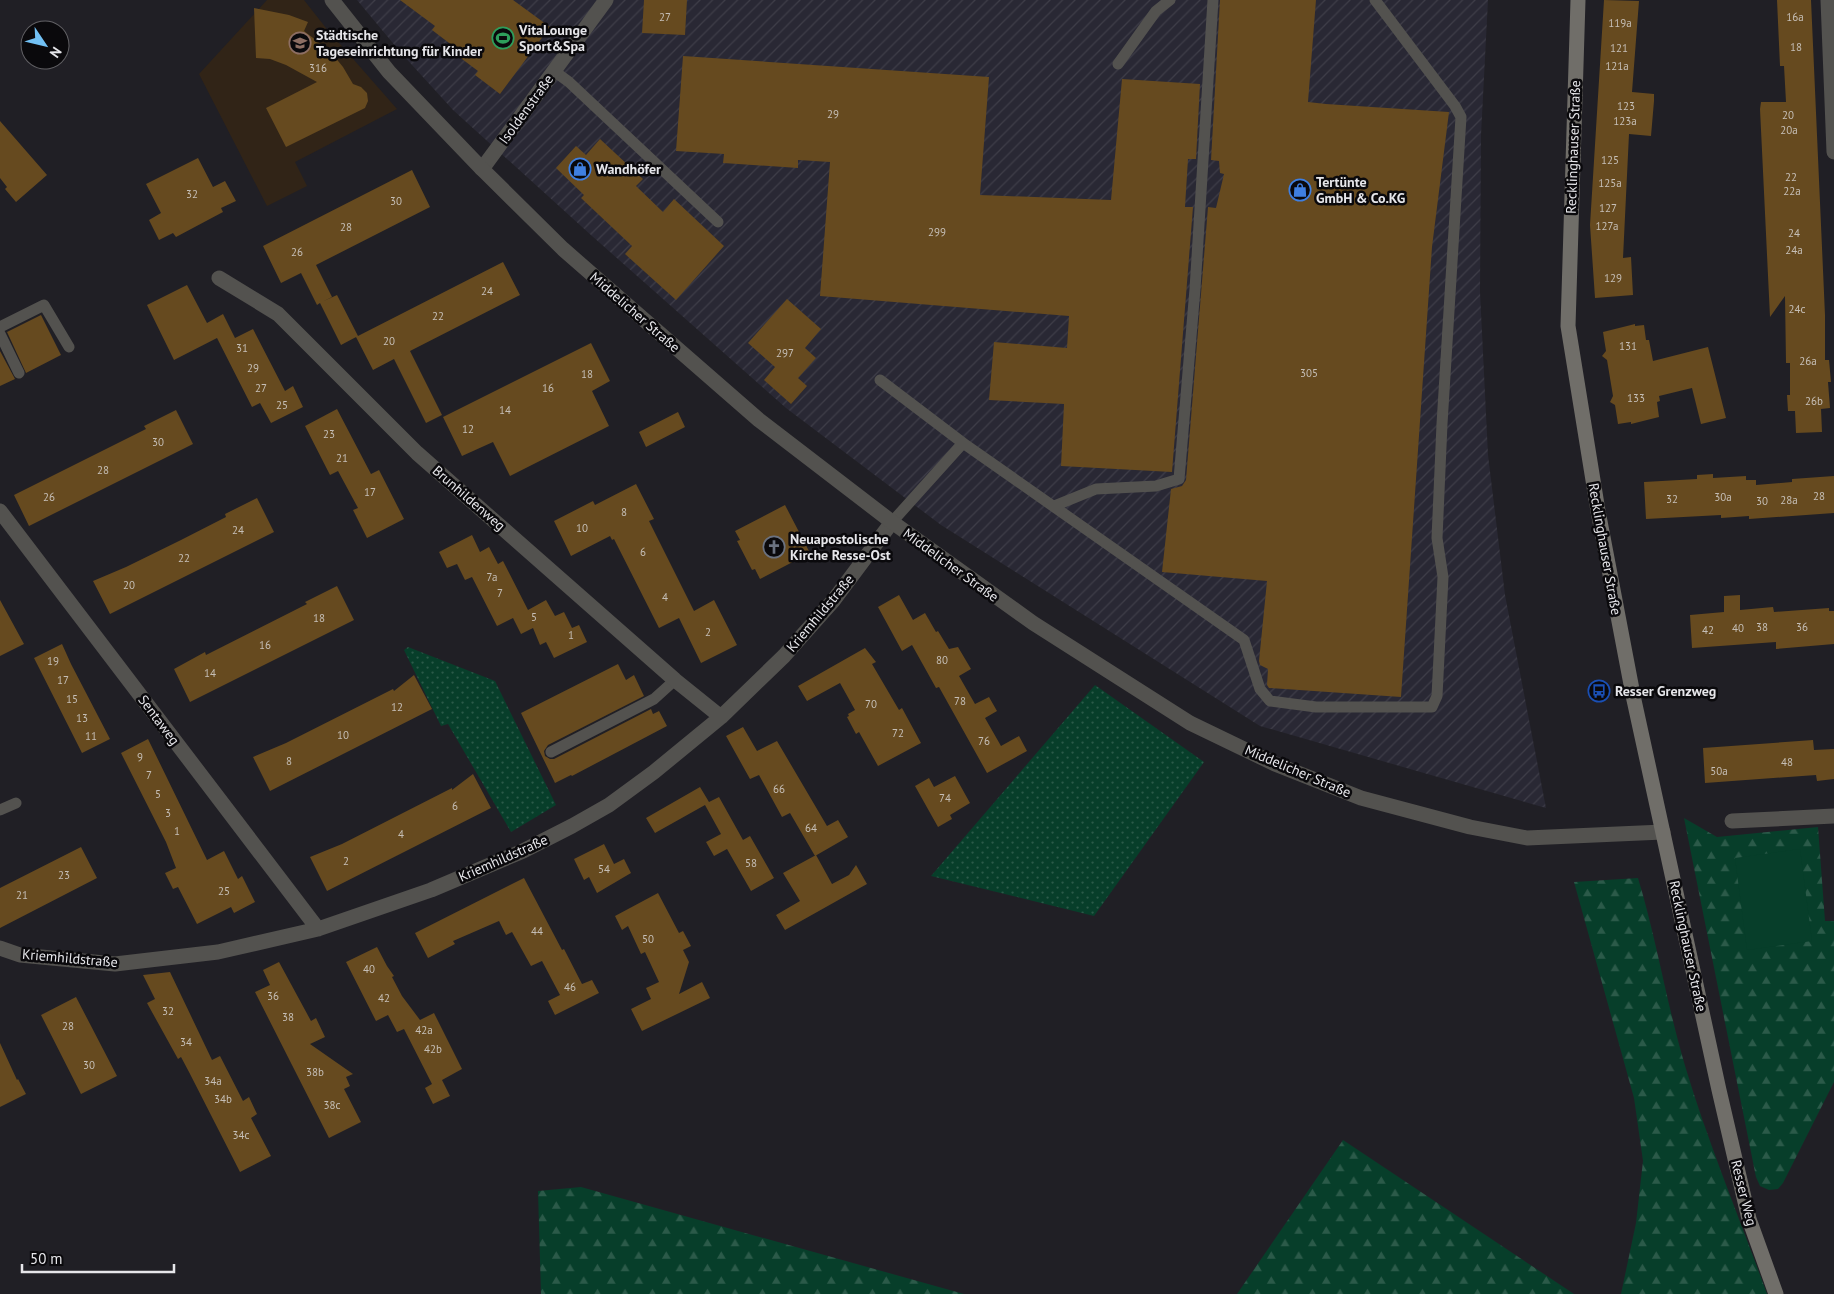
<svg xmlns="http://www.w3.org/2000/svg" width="1834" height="1294" font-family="'PT Sans',sans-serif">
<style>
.industrial{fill:url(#industrial-furrows)}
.education{fill:#312417}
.grass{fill:url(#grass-dots)}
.forest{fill:url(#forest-firs)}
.garden{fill:#073e2a}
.building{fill:#664a1f}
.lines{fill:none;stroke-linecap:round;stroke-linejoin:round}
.service{stroke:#53524f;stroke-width:11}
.minor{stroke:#53524f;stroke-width:15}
.tertiary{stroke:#53524f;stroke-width:15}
.secondary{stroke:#706e69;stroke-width:15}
.labels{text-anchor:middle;stroke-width:5;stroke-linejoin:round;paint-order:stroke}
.number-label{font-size:11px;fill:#c6bfb7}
.poi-label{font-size:14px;font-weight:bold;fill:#e6e6ea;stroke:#0a090c;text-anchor:start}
.street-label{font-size:14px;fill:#e6e6ea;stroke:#0a090c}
</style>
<defs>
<pattern id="industrial-furrows" width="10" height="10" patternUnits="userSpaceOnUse" patternTransform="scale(1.25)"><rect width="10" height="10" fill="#292834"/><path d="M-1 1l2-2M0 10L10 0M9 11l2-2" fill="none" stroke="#3e3d48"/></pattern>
<pattern id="grass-dots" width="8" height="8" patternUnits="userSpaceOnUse" patternTransform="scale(1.25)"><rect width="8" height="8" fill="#073e2a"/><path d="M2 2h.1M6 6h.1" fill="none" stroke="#2b5a49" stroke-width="1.8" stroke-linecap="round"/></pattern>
<pattern id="forest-firs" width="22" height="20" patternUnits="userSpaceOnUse" patternTransform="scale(1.25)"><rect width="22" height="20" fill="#073e2a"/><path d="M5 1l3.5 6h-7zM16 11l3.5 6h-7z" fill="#2b5a49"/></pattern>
</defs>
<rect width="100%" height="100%" fill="#201f25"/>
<path class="industrial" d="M357,0H1488L1481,135L1480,292L1488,455L1505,595L1546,808L1260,726L941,525L786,408L592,236L453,110L402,54Z"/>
<path class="education" d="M267,0H304L326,28L397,109L295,162L307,186L267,206L199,74Z"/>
<path class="grass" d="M408,647L495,681L556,805L511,832L448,724L441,726L404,650Z
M1095,685L1204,762L1094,916L931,876Z"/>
<path class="forest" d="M1684,818L1717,837L1818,827L1825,921H1834V1082L1783,1183L1778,1189L1769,1190L1760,1186L1756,1177Z
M1638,878C1657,941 1667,1006 1686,1069C1709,1145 1740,1219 1767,1294H1621L1636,1223L1643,1161L1634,1098L1574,882Z
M1343,1140L1574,1294H1237Z
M581,1187L964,1294H541L538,1191Z"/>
<path class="garden" d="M1800,849L1812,941L1747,950L1735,858Z"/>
<path class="building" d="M400,0H513L550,27L500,94L475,75L478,71L454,53L457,49L432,30L435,26Z
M644,0H687L685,35L642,33Z
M1220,0H1316L1308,102L1326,104L1449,112L1432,247L1401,697L1269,688L1267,685L1268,669L1260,665L1259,661L1267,581L1162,572L1171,489L1182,486L1186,480L1208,207L1216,208L1224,174L1220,173L1219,161L1211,160Z
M1604,0L1639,1L1632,92L1654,94V101L1651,136L1629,134L1623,258L1631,257L1633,295L1595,298L1590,225Z
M1777,0H1811L1825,315V360H1829L1831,382H1828L1830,408L1821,409L1822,432L1796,433L1795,411H1788L1787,395H1790V363H1786L1785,296L1770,317L1760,109L1761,102H1786L1784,66H1780Z
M254,8L289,15L308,22L304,31L330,51L343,67L353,84L361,87L367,93L368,101L365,108L286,147L266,108L317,82L286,65L270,59L256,58Z
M683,56L989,77L980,195L1111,200L1122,79L1200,84L1196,159H1188L1185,207H1193L1172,472L1061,466L1064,404L989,400L994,342L1067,348L1069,316L820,296L830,162L798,160V168L723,163L724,154L676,151Z
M0,121L47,175L16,202L5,189L7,187L0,178Z
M600,139L643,179L636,186L663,212L674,199L724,246L676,300L625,254L632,246L581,198L584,195L556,168L576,146L586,155Z
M198,158L213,187L225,181L236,201L221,208L223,212L176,237L173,233L159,240L149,220L161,213L146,184Z
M412,170L430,207L316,265L332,297L324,301L337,295L358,336L341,345L320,303L317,305L301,273L281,283L263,246Z
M503,262L520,295L410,351L442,415L426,423L394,359L373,370L356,337Z
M187,285L207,323L223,314L235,338L253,329L285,391L293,386L303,407L271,423L260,403L252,407L217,338L174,360L147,305Z
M787,299L821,329L805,348L816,358L798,378L807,386L791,404L764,380L775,367L748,343Z
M41,315L61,355L26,373L7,332Z
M1635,324V326L1644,325L1646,340H1649L1653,361L1708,347L1726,418L1701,424L1692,388L1659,396L1660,401L1657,402L1659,417L1631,424V422L1618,424L1615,405L1610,402L1613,396L1607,360L1602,356L1606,351L1603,332Z
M591,343L610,381L592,391L609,426L510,476L493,442L462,456L443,417Z
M0,351L15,379L0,386Z
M337,409L371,474L379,470L404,519L367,538L353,510L358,508L338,471L330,475L305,426Z
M176,410L193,444L29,526L14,495L146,429L144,426Z
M678,412L685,427L646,447L639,432Z
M1713,474V478L1746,476V480H1756V485L1792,482V479L1834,476V513L1749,519V516L1721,518V515L1646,519L1644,482L1697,479V475Z
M636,484L654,519L649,521L694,611L714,600L737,645L701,663L679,618L659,628L614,539L612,540L610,536L571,556L554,521L593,501L595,505Z
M257,498L274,532L110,614L93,581L126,567L181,540L226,517L225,514Z
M785,505L810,553L760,579L755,569L752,570L737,541L740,540L735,531Z
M472,535L480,552L489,547L498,564L503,561L528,610L546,600L555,616L564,612L572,628L579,625L587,642L554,658L546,642L540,645L533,628L521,634L513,618L497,626L472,577L465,580L457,564L447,568L439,552Z
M337,586L354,620L190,702L174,669L205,652L206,655L307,604L305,602Z
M899,595L913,620L925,613L936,632L938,631L949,649L958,647L971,669L959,676L975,704L989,697L997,711L985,718L1001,746L1019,736L1027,751L987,773L939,687L936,688L912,645L902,651L878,607Z
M1740,595V610L1773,607L1774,612L1829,608V611H1834V644L1776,649V642L1692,648L1690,615L1724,612V596Z
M0,600L24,644L0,656Z
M62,644L71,664L110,739L82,753L34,658Z
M865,648L876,662L872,664L899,710L902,708L921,743L878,766L859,732L856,734L847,717L849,716L848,714L855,710L840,683L807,701L798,686Z
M618,664L626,680L634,675L644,696L548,745L544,751L545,756L550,759H554L651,709L653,714L659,711L667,726L572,776L571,775L555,783L521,713Z
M414,675L432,709L270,791L253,757L286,743L393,689L394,691Z
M743,727L757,751L777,741L827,826L838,820L848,837L815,856L790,813L782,817L759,775L750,779L726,736Z
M148,739L207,860L224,851L238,879L242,876L255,902L234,913L231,907L197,924L178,887L173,889L165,873L176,868L166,842L121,753Z
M1813,740L1814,750L1834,749V779L1817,781L1816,775L1705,783L1703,748Z
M473,774L491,808L327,891L310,857L342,844L452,788V790Z
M955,776L970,803L950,815L952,819L938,827L915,786L929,778L934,787Z
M700,787L709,802L719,797L743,840L750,836L774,878L751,891L727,849L714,856L706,842L721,834L705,805L655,833L646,818Z
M604,844L614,864L624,859L631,873L597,893L589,877L584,880L574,859Z
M81,847L97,878L0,928V888Z
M816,855L832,884L849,875L856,865L867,884L785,930L776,915L800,901L783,873Z
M524,878L562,950L564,949L582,984L592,980L599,993L555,1015L548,1001L560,995L542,961L531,966L512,932L506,935L499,921L453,941L455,944L428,958L415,933Z
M658,893L679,933L683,931L691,946L683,950L689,962L679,994L702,982L710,998L642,1031L631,1009L651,999L646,988L659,982L645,952L641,954L628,926L622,930L615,916Z
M377,947L387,966L394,976L392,977L402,996L420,1020L434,1013L462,1069L442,1080L450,1096L433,1104L425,1088L432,1084L404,1029L397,1032L388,1015L376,1021L346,962Z
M279,962L311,1021L316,1018L325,1037L310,1044L353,1074L346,1077L350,1086L344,1089L361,1122L329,1138L255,992L270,985L263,970Z
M170,972L212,1060L220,1056L243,1101L249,1097L257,1114L251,1118L271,1156L240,1172L189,1072L181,1057L178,1059L147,1003L155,999L143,975Z
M76,997L117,1076L81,1094L41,1015Z
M0,1043L17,1080L18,1079L26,1094L0,1107Z"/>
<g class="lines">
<path class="service" d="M1118,64L1156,11L1170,0
M554,71L569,82L718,222
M0,327L44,305L69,347
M0,334L19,373
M880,380L963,443
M1054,506L1096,489L1156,486L1179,479L1195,289L1213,0
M892,522L963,443L1244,640L1260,689L1270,701L1316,707H1432L1437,696L1443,577L1437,538L1442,424L1461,117L1455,106L1375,0
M551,752L654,699L675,680
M0,810L16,803"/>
<path class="minor" d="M1828,0L1834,152
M482,169L606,0
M219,278L278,314L417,453L675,680L721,717
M0,511L318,929
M1732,821L1834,816
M0,948L20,955L115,964L218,952L318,929L431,890L523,851L572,826L609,805L654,772L721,717L784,656L833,601L892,522"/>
<path class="tertiary" d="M332,0L389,72L482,169L563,249L759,420L892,522L1033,623L1190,723L1275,764L1361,798L1470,827L1527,838L1663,832"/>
<path class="secondary" d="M1578,0L1568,326L1598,511L1634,700L1719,1090L1749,1219L1776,1294"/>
</g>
<defs>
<g id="stadium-ring" transform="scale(1.125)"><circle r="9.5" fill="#0a090c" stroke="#2e9e5b" stroke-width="1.5"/><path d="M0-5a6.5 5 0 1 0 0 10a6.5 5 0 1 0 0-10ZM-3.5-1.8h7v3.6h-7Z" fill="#2e9e5b"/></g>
<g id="school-ring" transform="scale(1.125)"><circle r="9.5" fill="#0a090c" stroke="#8d6e63" stroke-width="1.5"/><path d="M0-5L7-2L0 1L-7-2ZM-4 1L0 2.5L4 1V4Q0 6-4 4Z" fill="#8d6e63"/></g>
<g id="shop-ring" transform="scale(1.125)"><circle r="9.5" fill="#0a090c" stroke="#3f7fe0" stroke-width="1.5"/><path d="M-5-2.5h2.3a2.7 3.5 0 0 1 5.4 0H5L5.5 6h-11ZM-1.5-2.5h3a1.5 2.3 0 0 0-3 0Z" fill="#3f7fe0"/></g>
<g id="church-ring" transform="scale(1.125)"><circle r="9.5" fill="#0a090c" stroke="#6b7280" stroke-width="1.5"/><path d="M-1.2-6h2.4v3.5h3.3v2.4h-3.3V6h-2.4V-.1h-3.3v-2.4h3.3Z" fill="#6b7280"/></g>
<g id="bus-ring" transform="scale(1.125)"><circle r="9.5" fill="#0a090c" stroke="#1a4fb4" stroke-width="1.5"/><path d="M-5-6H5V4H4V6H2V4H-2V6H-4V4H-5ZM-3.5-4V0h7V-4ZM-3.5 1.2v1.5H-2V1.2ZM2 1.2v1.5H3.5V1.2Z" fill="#1a4fb4"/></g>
</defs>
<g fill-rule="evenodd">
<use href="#stadium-ring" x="503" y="38"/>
<use href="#school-ring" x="300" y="43"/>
<use href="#shop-ring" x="580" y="169"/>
<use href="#shop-ring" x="1300" y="190"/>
<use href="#church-ring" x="774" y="547"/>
<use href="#bus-ring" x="1599" y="691"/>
</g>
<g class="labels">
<g class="number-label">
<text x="665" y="21">27</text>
<text x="1795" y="21">16a</text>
<text x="1620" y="27">119a</text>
<text x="1796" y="51">18</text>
<text x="1619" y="52">121</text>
<text x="1617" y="70">121a</text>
<text x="318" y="72">316</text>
<text x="1626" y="110">123</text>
<text x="833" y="118">29</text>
<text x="1788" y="119">20</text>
<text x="1625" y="125">123a</text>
<text x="1789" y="134">20a</text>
<text x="1610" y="164">125</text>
<text x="1791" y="181">22</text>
<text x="1610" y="187">125a</text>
<text x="1792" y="195">22a</text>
<text x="192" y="198">32</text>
<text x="396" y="205">30</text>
<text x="1608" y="212">127</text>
<text x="1607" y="230">127a</text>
<text x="346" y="231">28</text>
<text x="937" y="236">299</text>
<text x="1794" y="237">24</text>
<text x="1794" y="254">24a</text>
<text x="297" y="256">26</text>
<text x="1613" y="282">129</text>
<text x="487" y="295">24</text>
<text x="1797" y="313">24c</text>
<text x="438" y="320">22</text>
<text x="389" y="345">20</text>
<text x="1628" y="350">131</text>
<text x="242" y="352">31</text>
<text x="785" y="357">297</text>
<text x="1808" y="365">26a</text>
<text x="253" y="372">29</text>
<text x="1309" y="377">305</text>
<text x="587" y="378">18</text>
<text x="261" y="392">27</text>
<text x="548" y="392">16</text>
<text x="1636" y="402">133</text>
<text x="1814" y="405">26b</text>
<text x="282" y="409">25</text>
<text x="505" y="414">14</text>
<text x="468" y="433">12</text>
<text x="329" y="438">23</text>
<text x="158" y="446">30</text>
<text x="342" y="462">21</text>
<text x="103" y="474">28</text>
<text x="370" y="496">17</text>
<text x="1819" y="500">28</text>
<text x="49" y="501">26</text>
<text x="1723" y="501">30a</text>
<text x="1672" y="503">32</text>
<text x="1789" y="504">28a</text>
<text x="1762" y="505">30</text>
<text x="624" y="516">8</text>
<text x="582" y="532">10</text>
<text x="238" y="534">24</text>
<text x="643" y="556">6</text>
<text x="184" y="562">22</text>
<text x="492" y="581">7a</text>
<text x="129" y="589">20</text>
<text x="500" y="597">7</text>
<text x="665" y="601">4</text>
<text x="534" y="621">5</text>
<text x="319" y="622">18</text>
<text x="1762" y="631">38</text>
<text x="1802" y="631">36</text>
<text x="1738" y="632">40</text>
<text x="1708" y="634">42</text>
<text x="708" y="636">2</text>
<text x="571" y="639">1</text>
<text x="265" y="649">16</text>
<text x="942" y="664">80</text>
<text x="53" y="665">19</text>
<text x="210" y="677">14</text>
<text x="63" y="684">17</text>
<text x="72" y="703">15</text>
<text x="960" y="705">78</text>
<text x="871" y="708">70</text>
<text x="397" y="711">12</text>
<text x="82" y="722">13</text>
<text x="898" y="737">72</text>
<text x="343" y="739">10</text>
<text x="91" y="740">11</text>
<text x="984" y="745">76</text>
<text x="140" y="761">9</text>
<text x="289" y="765">8</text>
<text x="1787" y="766">48</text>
<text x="1719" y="775">50a</text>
<text x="149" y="779">7</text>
<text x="779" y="793">66</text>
<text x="158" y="798">5</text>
<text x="945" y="802">74</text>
<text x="455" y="810">6</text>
<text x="168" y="817">3</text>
<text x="811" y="832">64</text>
<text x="177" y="835">1</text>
<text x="401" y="838">4</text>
<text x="346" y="865">2</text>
<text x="751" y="867">58</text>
<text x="604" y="873">54</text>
<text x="64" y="879">23</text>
<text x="224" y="895">25</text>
<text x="22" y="899">21</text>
<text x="537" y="935">44</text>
<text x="648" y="943">50</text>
<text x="369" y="973">40</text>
<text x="570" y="991">46</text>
<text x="273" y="1000">36</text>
<text x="384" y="1002">42</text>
<text x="168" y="1015">32</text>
<text x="288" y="1021">38</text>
<text x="68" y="1030">28</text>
<text x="424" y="1034">42a</text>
<text x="186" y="1046">34</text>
<text x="433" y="1053">42b</text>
<text x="89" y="1069">30</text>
<text x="315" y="1076">38b</text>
<text x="213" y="1085">34a</text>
<text x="223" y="1103">34b</text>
<text x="332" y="1109">38c</text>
<text x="241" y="1139">34c</text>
</g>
<g class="poi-label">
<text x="519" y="35">VitaLounge<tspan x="519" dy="16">Sport&amp;Spa</tspan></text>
<text x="316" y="40">Städtische<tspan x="316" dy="16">Tageseinrichtung für Kinder</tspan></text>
<text x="596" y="174">Wandhöfer</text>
<text x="1316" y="187">Tertünte<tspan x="1316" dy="16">GmbH &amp; Co.KG</tspan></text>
<text x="790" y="544">Neuapostolische<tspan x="790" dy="16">Kirche Resse-Ost</tspan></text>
<text x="1615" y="696">Resser Grenzweg</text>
</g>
<g class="street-label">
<text transform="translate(526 109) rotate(-54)" y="5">Isoldenstraße</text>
<text transform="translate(1573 147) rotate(-88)" y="5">Recklinghauser Straße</text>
<text transform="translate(635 312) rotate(41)" y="5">Middelicher Straße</text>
<text transform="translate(469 498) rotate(41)" y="5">Brunhildenweg</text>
<text transform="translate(1605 549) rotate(80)" y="5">Recklinghauser Straße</text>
<text transform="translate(951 565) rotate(36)" y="5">Middelicher Straße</text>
<text transform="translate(820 613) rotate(-50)" y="5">Kriemhildstraße</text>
<text transform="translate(159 720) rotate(53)" y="5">Sentaweg</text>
<text transform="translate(1298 771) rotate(23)" y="5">Middelicher Straße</text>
<text transform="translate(503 858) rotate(-24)" y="5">Kriemhildstraße</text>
<text transform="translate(1688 946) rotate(78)" y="5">Recklinghauser Straße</text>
<text transform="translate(70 958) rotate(5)" y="5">Kriemhildstraße</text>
<text transform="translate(1744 1193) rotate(76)" y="5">Resser Weg</text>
</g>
</g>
<g transform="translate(45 45) rotate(125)"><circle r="24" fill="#0a090c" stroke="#626165"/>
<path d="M0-4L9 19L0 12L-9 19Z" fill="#72c1f5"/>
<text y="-8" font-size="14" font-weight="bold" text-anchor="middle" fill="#e6e6ea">N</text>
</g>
<path d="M22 1264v8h152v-8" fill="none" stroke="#e6e6ea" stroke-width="2.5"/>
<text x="30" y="1264" font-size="15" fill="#e6e6ea" stroke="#0a090c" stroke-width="4" paint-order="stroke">50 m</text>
</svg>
